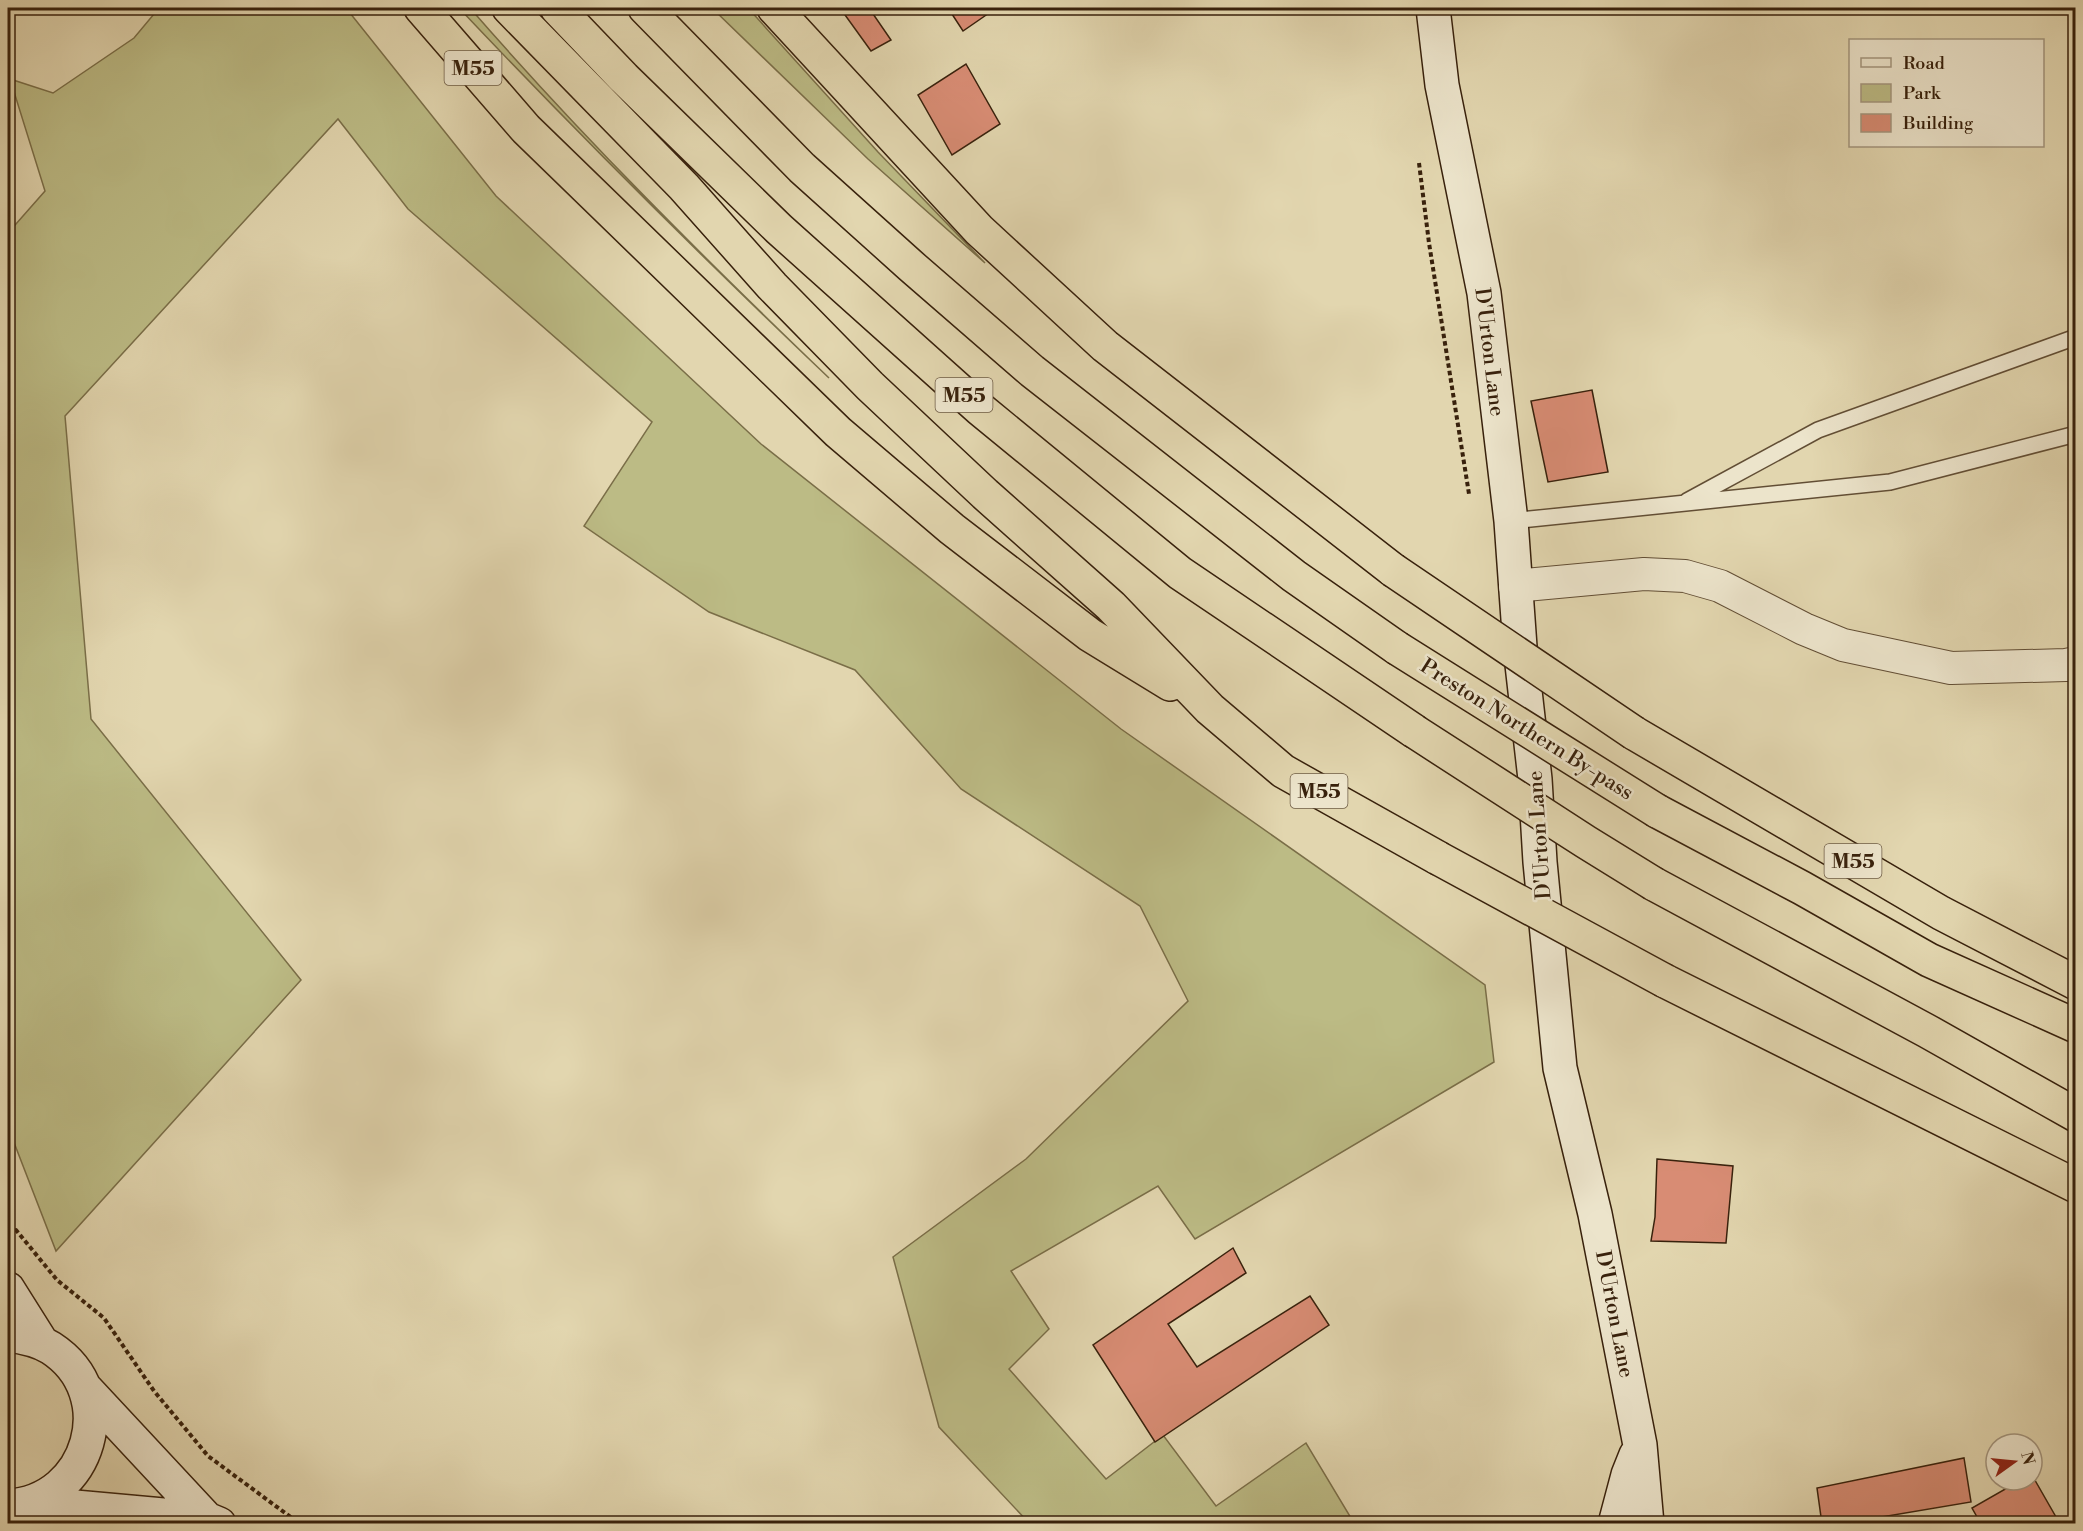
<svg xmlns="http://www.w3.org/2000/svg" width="2083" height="1531" font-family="'Libre Bodoni',serif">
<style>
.green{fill:#bcbb85;stroke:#7a6e48;stroke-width:1.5}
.building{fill:#d88c74;stroke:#38210c;stroke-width:1.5}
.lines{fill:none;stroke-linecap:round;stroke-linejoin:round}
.lane-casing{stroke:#624e35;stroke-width:18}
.street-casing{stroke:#624e35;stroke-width:34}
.secondary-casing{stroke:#38210c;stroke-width:36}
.highway-casing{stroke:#38210c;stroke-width:36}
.path{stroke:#38210c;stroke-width:4;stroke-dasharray:4.5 3;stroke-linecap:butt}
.lane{stroke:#ece4cb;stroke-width:15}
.street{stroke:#ece4cb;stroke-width:32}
.secondary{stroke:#ece4cb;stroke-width:33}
.highway{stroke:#e2d6af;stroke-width:33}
.highway-bridge-casing{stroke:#38210c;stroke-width:36;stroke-linecap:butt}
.highway-bridge{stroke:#e2d6af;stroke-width:33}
.labels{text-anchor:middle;stroke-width:5;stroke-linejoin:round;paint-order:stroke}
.shield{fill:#ece4cb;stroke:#6e5c45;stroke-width:1.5}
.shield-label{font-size:20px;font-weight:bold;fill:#38210c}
.street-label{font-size:21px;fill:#38210c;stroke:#ece4cb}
</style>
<rect width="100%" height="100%" fill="#e2d6af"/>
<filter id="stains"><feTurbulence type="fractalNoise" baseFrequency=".00333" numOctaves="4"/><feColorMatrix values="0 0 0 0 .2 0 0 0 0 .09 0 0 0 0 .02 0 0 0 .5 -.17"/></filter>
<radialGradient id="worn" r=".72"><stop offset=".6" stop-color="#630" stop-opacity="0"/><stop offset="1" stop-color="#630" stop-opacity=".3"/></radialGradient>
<path class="green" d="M159,8H346L496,196L761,444L1121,729L1485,985L1494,1062L1195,1239L1158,1186L1011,1271L1049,1329L1009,1369L1106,1479L1163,1435L1216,1506L1306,1443L1354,1523H1029L939,1427L893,1257L1026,1159L1188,1001L1140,906L961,789L855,670L709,612L584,526L652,422L408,209L338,119L65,416L91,719L301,980L56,1251L8,1127V233L45,191L10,79L53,93L134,38Z
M459,8H470C583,138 705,259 829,378C703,258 579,135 459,8Z
M712,8H748L878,152L985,263L868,159Z"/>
<path class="building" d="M840,8H869L891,40L871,51Z
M948,8H989L992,11L963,31Z
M966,64L1000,124L952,155L918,95Z
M1592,390L1608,472L1548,482L1531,401Z
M1657,1159L1733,1166L1726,1243L1651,1241L1655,1217Z
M1233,1248L1246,1273L1168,1324L1197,1367L1310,1296L1329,1325L1155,1442L1093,1345Z
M1964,1458L1971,1502L1840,1524H1822L1817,1488Z
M2032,1475L2060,1524H1981L1972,1508L2021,1480H2032Z"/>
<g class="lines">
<g class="lane-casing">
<path id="lane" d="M1687,501L1818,430L2076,337
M1511,521L1890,482L2076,434"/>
</g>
<g class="street-casing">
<path id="street" d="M1515,586L1644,574L1685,576L1720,586L1804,629L1843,645L1951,668L2066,665L2076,663"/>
</g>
<g class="secondary-casing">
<path id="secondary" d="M1433,8L1442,85L1484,293L1511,521L1520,647L1535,779L1540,862L1560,1068L1595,1214L1640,1445L1647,1524
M8,1289L42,1343
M8,1335C23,1337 38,1340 51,1348C122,1394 90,1502 8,1506
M84,1387L207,1519
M31,1503L207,1519L219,1524
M1615,1524L1628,1475L1636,1455"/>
</g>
<g class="highway-casing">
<path id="highway" d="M421,8L526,129L838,432L952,529L1090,635L1170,684
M509,8L684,187L772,286L870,386L985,494L1111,606L1210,709L1283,771L1438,858
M557,8L624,78L779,229L980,409L1180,573L1414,731
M645,8L802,168L911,266L1032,371L1294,576L1397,648
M774,8L979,230L1105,346L1393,570
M1634,733L1941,913L2076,983
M1657,811L1802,888L1929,960L2076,1026
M1654,884L1927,1031L2076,1115
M1665,981L2076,1186"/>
</g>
<path class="path" d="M1419,163L1429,243L1469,494
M8,1233L16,1230L57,1280L104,1318L154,1391L208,1456L300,1524"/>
<use href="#lane" class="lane"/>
<use href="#street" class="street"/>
<use href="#secondary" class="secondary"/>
<use href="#highway" class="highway"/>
<g class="highway-bridge-casing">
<path id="highway-bridge" d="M1393,570L1634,733
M1397,648L1657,811
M1414,731L1586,842L1654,884
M1438,858L1665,981"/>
</g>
<use href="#highway-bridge" class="highway-bridge"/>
</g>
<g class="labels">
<g class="shield">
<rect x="444.5" y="51" width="57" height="34" rx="4.5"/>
<rect x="935.5" y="378" width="57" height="34" rx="4.5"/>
<rect x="1290.5" y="774" width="57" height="34" rx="4.5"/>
<rect x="1824.5" y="844" width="57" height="34" rx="4.5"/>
</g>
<g class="shield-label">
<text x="473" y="75">M55</text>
<text x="964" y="402">M55</text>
<text x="1319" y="798">M55</text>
<text x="1853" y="868">M55</text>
</g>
<g class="street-label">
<text transform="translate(1490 352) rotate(83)" y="7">D'Urton Lane</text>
<text transform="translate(1527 729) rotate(32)" y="7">Preston Northern By-pass</text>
<text transform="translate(1539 835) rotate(-94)" y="7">D'Urton Lane</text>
<text transform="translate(1615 1314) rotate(79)" y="7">D'Urton Lane</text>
</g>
</g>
<rect width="2083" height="1531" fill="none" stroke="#e2d6af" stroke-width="30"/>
<rect x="9" y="9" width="2065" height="1513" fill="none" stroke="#38210c" stroke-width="3"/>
<rect x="15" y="15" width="2053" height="1501" fill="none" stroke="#38210c" stroke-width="1.5"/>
<rect x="1849" y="39" width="195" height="108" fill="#ece4cb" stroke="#a4967f" stroke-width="1.5"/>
<rect x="1861" y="58" width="30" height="9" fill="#ece4cb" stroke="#a4967f" stroke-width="1.5"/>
<text x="1903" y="69" font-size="18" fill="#38210c">Road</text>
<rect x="1861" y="84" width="30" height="18" fill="#bcbb85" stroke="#a4967f" stroke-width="1.5"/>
<text x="1903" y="99" font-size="18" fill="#38210c">Park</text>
<rect x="1861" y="114" width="30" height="18" fill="#d88c74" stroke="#a4967f" stroke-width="1.5"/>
<text x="1903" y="129" font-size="18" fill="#38210c">Building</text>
<g transform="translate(2014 1462) rotate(75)"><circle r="28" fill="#ece4cb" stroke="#a4967f" stroke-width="1.5"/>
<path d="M0-4.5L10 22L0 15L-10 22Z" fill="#8f2418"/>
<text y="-9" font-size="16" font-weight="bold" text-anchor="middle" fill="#38210c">N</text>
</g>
<rect width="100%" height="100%" filter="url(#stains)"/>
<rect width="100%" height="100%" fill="url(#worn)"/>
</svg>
